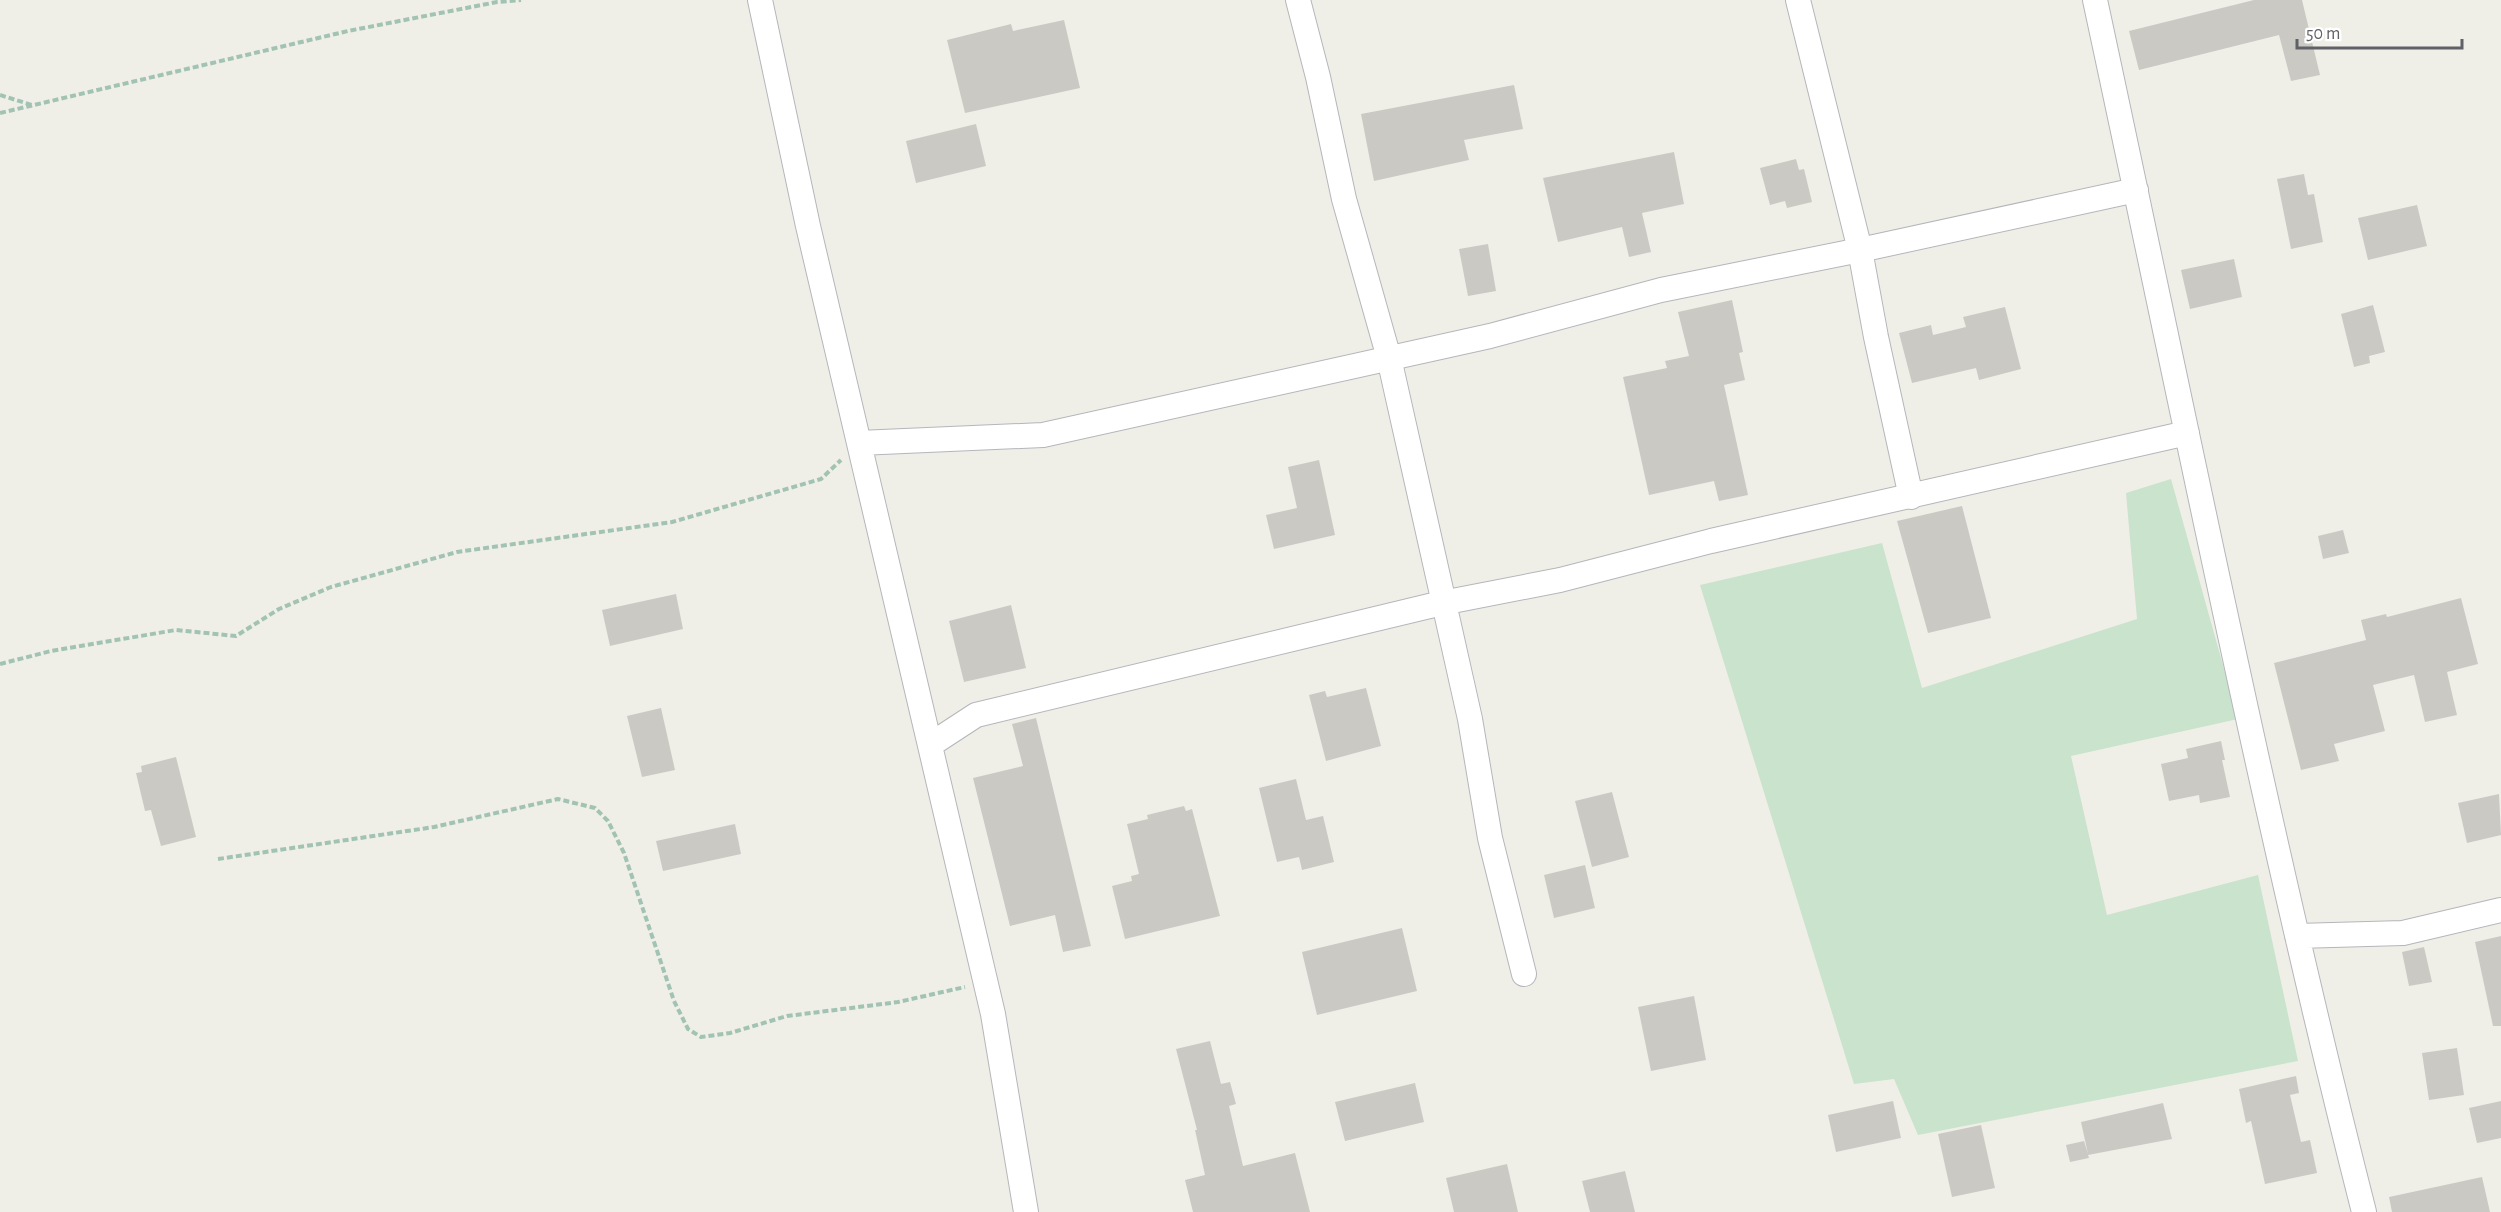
<svg xmlns="http://www.w3.org/2000/svg" width="2501" height="1212" font-family="'Alegreya Sans',sans-serif">
<style>
.green{fill:#c9e3cd}
.building{fill:#cbc9c4}
.lines{fill:none;stroke-linecap:round;stroke-linejoin:round}
.minor-casing{stroke:#b5b6bb;stroke-width:26}
.path{stroke:#a2c3b2;stroke-width:4;stroke-dasharray:6 3;stroke-linecap:butt}
.minor{stroke:#fff;stroke-width:24}
</style>
<rect width="100%" height="100%" fill="#efefe8"/>
<path class="green" d="M2171,479L2238,719L2071,756L2107,915L2258,875L2298,1061L1918,1135L1894,1079L1854,1084L1700,585L1882,543L1922,688L2137,619L2126,493Z"/>
<path class="building" d="M2254,0H2302L2320,75L2291,81L2279,35L2139,70L2129,31Z
M1064,20L1080,88L965,113L947,40L1011,24L1013,31Z
M1514,85L1523,129L1464,140L1469,160L1374,181L1361,114Z
M976,124L986,166L916,183L906,141Z
M1674,152L1684,204L1642,213L1651,252L1629,257L1622,227L1558,242L1543,178Z
M1796,159L1799,170L1804,169L1812,202L1787,208L1785,201L1770,205L1760,168Z
M2304,174L2308,195L2314,194L2323,242L2291,249L2277,179Z
M2417,205L2427,246L2368,260L2358,218Z
M1488,244L1496,291L1468,296L1459,249Z
M2234,259L2242,297L2190,309L2181,270Z
M1732,300L1743,352L1739,353L1745,380L1724,385L1748,495L1719,501L1714,481L1649,495L1623,377L1667,368L1665,361L1689,356L1678,312Z
M2373,305L2385,352L2369,356L2370,363L2354,367L2341,314Z
M2005,307L2021,369L1979,380L1976,368L1912,383L1899,333L1931,325L1933,335L1966,327L1963,317Z
M1319,460L1335,535L1274,549L1266,515L1297,508L1288,467Z
M1962,506L1991,618L1928,633L1897,521Z
M2343,530L2349,553L2323,559L2318,536Z
M676,594L683,629L610,646L602,610Z
M2461,598L2478,664L2447,672L2457,715L2425,722L2414,675L2373,685L2385,731L2334,744L2339,761L2301,770L2274,663L2366,640L2361,620L2386,614L2387,617Z
M1011,605L1026,668L964,682L949,621Z
M1366,688L1381,746L1326,761L1309,695L1325,691L1327,697Z
M661,708L675,770L642,777L627,716Z
M1036,718L1091,946L1063,952L1055,915L1010,926L973,778L1023,766L1012,724Z
M2221,741L2225,760H2222L2230,797L2200,803L2199,795L2169,801L2161,764L2188,758L2186,749Z
M176,757L196,837L161,846L151,810L145,811L136,773L142,772L141,766Z
M1296,779L1306,820L1323,816L1334,862L1302,870L1299,857L1277,862L1259,788Z
M1612,792L1629,857L1592,867L1575,801Z
M2499,794L2501,835L2467,843L2458,803Z
M1184,806L1186,811L1192,809L1220,916L1125,939L1112,886L1132,881L1131,876L1139,874L1127,824L1148,819L1147,815Z
M735,824L741,854L663,871L656,841Z
M1585,865L1595,908L1554,918L1544,875Z
M1402,928L1417,991L1317,1015L1302,952Z
M2501,936V1026H2493L2475,942Z
M2424,947L2432,982L2409,986L2402,952Z
M1694,996L1706,1060L1651,1071L1638,1007Z
M1210,1041L1221,1084L1230,1082L1236,1104L1229,1106L1243,1166L1295,1153L1310,1212H1193L1185,1180L1205,1175L1195,1130H1197L1176,1049Z
M2457,1048L2464,1095L2429,1100L2422,1053Z
M2296,1076L2299,1093L2290,1095L2301,1142L2310,1140L2317,1173L2265,1184L2251,1121L2246,1123L2239,1089Z
M1415,1083L1424,1122L1345,1141L1335,1102Z
M1893,1101L1901,1138L1836,1152L1828,1115Z
M2501,1101V1138L2477,1143L2469,1108Z
M2163,1103L2172,1139L2088,1155L2089,1158L2070,1162L2066,1145L2084,1141L2088,1154L2081,1122Z
M1981,1125L1995,1188L1952,1197L1938,1134Z
M1507,1164L1518,1212H1454L1446,1178Z
M1625,1171L1635,1212H1590L1582,1181Z
M2482,1177L2490,1212H2392L2389,1197Z"/>
<g class="lines">
<g class="minor-casing">
<path id="minor" d="M760,0L808,226L993,1014L1026,1212
M1298,0L1318,77L1344,199L1389,358L1470,719L1490,838L1524,974
M1798,0L1860,250L1876,337L1911,497
M2095,0C2182,404 2262,811 2364,1212
M859,443L1043,435L1490,336L1661,290L1860,250L2136,190
M930,745L976,715L1442,603L1560,580L1711,541L2187,433
M2297,936L2403,933L2501,910"/>
</g>
<path class="path" d="M0,95L32,105
M0,113L348,31L497,2L521,0
M0,664L51,651L176,630L236,636L279,609L331,587L457,552L672,522L821,479L841,460
M218,859L434,827L558,799L595,808L608,821L624,853L674,1001L688,1029L701,1037L730,1033L787,1016L898,1002L965,987"/>
<use href="#minor" class="minor"/>
</g>
<path d="M2297 39v9h165v-9" fill="none" stroke="#606166" stroke-width="3"/>
<text x="2306" y="39" font-size="18" fill="#606166" stroke="#ffffff" stroke-width="4.5" paint-order="stroke">50 m</text>
</svg>
